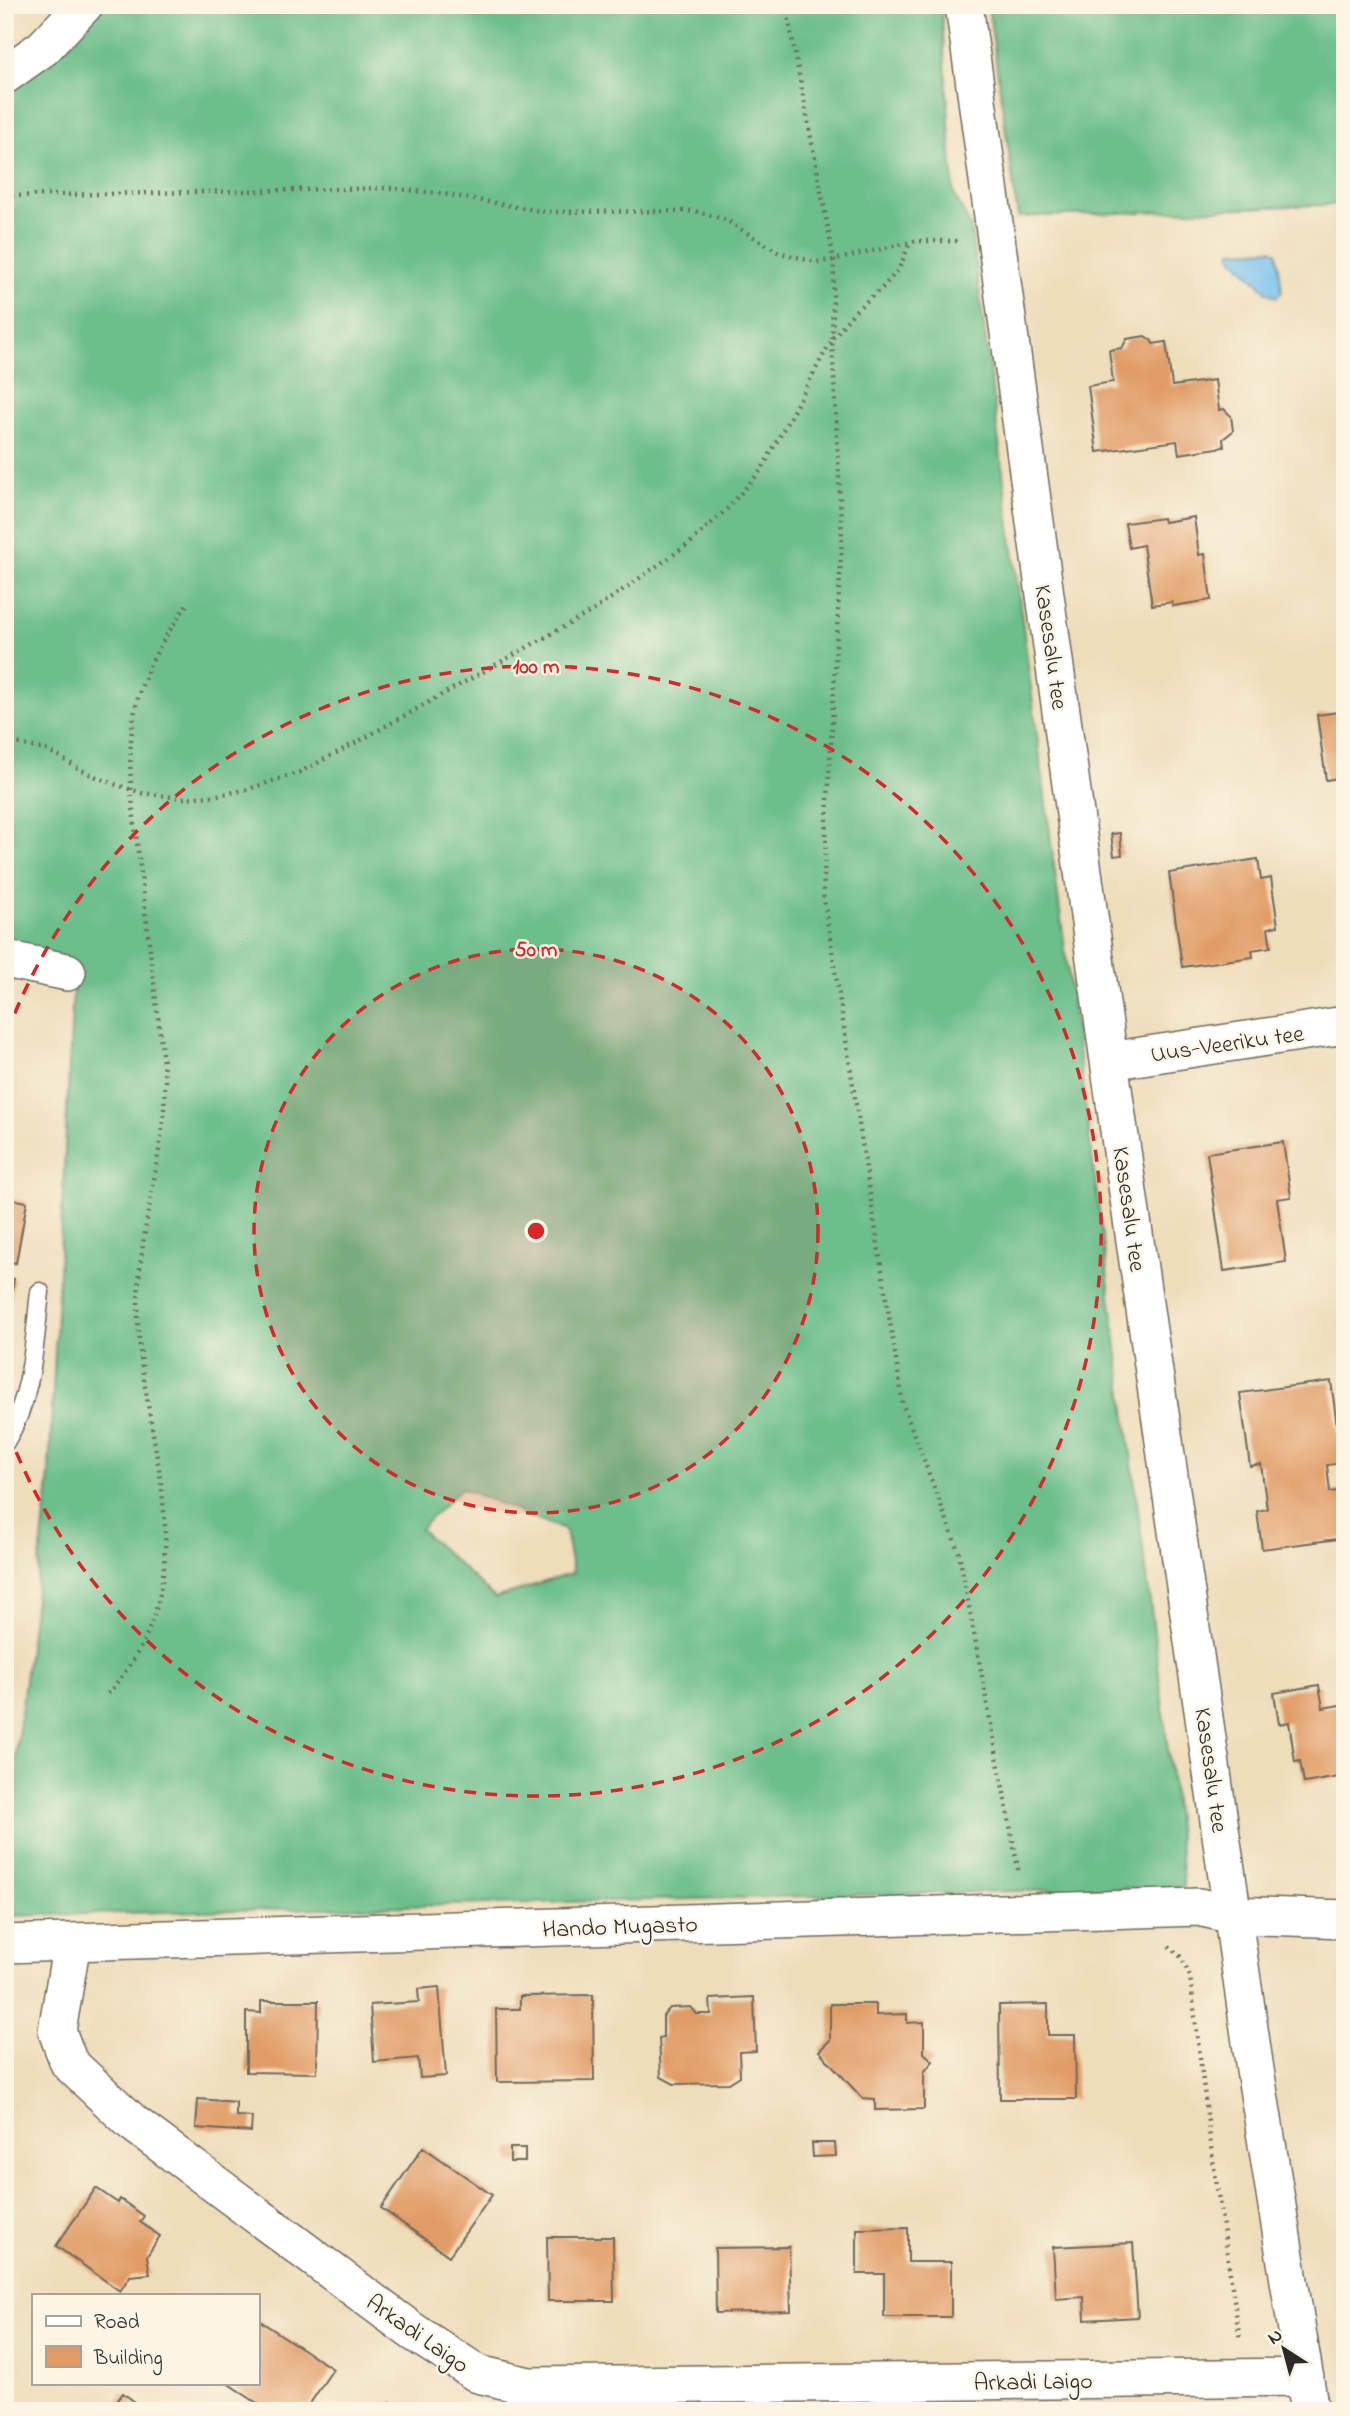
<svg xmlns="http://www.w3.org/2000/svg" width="1350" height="2416" font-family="'Indie Flower',sans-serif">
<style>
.forest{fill:#6cbe8b;stroke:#4c745b;stroke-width:2;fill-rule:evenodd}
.water{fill:#74c0ee;stroke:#50768c;stroke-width:2}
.building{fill:#e19c66}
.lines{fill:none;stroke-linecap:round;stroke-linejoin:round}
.lane-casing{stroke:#6f695d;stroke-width:21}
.street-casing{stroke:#6f695d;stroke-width:40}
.path{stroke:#6f695d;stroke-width:4.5;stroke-dasharray:2 5;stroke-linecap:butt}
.lane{stroke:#fff;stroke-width:18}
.street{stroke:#fff;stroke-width:37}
.ring{fill:none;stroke:#d62828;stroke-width:3.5;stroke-dasharray:12 9}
.labels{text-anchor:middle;stroke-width:5;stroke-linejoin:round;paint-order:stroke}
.street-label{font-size:24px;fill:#2b2b2b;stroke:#fcf5e5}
.centre{fill:#d62828;stroke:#fcf5e5;stroke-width:3.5}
.ring-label{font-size:21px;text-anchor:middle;font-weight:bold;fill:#d62828;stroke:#fcf5e5;stroke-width:5;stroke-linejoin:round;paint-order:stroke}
</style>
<rect width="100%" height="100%" fill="#fcf5e5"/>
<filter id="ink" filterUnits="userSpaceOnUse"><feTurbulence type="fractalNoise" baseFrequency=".0143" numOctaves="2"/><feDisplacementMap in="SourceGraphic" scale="14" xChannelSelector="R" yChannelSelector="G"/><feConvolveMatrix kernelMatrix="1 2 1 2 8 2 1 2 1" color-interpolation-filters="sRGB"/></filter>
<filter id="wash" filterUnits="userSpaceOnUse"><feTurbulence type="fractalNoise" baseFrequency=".00686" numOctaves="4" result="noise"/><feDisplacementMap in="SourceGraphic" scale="28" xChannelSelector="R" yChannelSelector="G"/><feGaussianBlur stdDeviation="1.57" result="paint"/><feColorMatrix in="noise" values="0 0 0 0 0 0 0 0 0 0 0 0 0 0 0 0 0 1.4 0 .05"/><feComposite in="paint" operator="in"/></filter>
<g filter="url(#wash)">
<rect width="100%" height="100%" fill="#eeddba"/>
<path class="forest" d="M84,5H941L954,194L971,228L1155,1640L1184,1887L5,1916V1843L48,1492L73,989L5,973V75ZM461,1488L565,1530L573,1573L495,1598L420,1529Z
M988,5H1345V204L1018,217Z"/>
<path class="water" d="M1272,249L1277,252L1282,292L1276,297L1267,292L1232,257L1231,251Z"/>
<g id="blocks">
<path class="building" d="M1145,336L1152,341L1153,344L1166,342L1172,386L1215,380L1219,410L1224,409L1231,416L1233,431L1223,439L1224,447L1179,454L1177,441L1097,452L1088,386L1113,382L1109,350L1122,348L1127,339Z
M1194,517L1199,555L1205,554L1211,600L1173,606L1172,602L1152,605L1143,545L1129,548L1125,523L1163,518L1164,522Z
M1345,711V777L1326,780L1317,715Z
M1120,833L1122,855L1114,856L1111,834Z
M1258,859L1261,880L1271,878L1278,926L1268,928L1271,947L1252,950L1253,957L1182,967L1169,873Z
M1283,1142L1291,1197L1277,1199L1286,1262L1224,1271L1207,1153Z
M5,1198L27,1202L16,1263L5,1261Z
M5,1278L14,1279L7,1322H5Z
M1331,1381L1342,1463L1327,1465L1330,1492L1345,1490V1538L1262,1549L1257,1511L1267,1509L1261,1464L1250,1466L1240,1393Z
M1319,1685L1323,1708L1345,1704V1776L1304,1783L1300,1761L1295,1762L1289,1722L1279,1724L1274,1693Z
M439,1987L446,2076L420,2078L418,2058L374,2062L370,2005L419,2002L418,1989Z
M593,1995L594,2081L497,2082L496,2009H520V1996Z
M754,1997L756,2051L739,2052L740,2076L729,2083L674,2084L661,2077L659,2038L663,2037V2016L670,2008L691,2007L697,2014H711L710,1999Z
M261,2001H318L317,2073L246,2072V2012L261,2013Z
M830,2004H876V2015L907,2014V2023L924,2022V2053L933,2061L924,2072V2109L875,2110V2099L862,2098L819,2051L830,2040Z
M1048,2004V2035H1075L1076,2099H1000L999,2005Z
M198,2099L236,2102V2116L252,2117L251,2132L196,2128Z
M812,2143H835L836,2156L813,2157Z
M423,2147L492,2195L449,2256L381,2208Z
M510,2148H525V2162H510Z
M96,2188L118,2203L120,2199L144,2216L140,2222L160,2236L147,2256L150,2274L130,2276L120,2291L56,2246Z
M908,2228V2262H951V2317H884V2274H857V2229Z
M547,2237H613L614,2301H548Z
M1133,2243L1138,2317L1085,2320L1084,2297L1056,2299L1053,2247Z
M789,2247L791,2311L716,2313L715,2248Z
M257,2319L333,2369L305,2411H269L227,2383H257Z
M123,2393L147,2411H110Z
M391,2402L404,2411H385Z
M71,2404L80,2411H65Z"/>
</g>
</g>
<g filter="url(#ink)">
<use href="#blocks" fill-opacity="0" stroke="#6f695d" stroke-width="2"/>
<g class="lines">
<g class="lane-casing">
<path id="lane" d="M5,1442C33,1397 34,1343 40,1292"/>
</g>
<g class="street-casing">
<path id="street" d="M964,5L1109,1061L1254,2063L1310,2411
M5,75L43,48L84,5
M5,959L67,972
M1109,1061L1345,1025
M72,1942L57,2031L69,2063L133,2123L412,2331L478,2374L529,2386L1305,2377
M5,1944L1199,1907L1233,1915L1345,1919"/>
</g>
<path class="path" d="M786,5L834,260L832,339L842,538L823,893L903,1405L959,1553L1019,1874
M5,196L387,188L438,193L546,212L695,211L726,220L778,252L815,262L834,260L915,241H961
M5,740L49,751L85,772L111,783L142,793L181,798L212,796L245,790L300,772L359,741L594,610L690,543L728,508L762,469L832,339L854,312L883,287L899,269L910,242
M108,1694C119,1680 130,1666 139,1650C199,1541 137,1422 138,1307C138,1230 165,1157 165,1081C158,1012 149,944 141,875C135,822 124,764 135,711C143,670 165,636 188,603
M1169,1946L1181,1957L1190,1976L1211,2147L1240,2340"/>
<use href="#lane" class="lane"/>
<use href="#street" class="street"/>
</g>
</g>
<circle cx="536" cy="1231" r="282" fill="#d62828" fill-opacity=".12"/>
<g class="ring">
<circle cx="536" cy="1231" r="282"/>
<path d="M7 1033A565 565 0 1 1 7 1429"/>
</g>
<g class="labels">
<g class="street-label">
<text transform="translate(1052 647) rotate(82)" y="8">Kasesalu tee</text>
<text transform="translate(1227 1043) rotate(-8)" y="8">Uus-Veeriku tee</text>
<text transform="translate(1130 1209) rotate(82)" y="8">Kasesalu tee</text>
<text transform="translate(1212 1770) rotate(82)" y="8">Kasesalu tee</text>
<text transform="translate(620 1926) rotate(-2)" y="8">Hando Mugasto</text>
<text transform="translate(418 2333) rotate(35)" y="8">Arkadi Laigo</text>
<text transform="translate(1033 2381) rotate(-1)" y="8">Arkadi Laigo</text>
</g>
</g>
<circle cx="536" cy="1231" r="10" class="centre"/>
<g class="ring-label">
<text x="536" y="673">100 m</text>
<text x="536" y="956">50 m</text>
</g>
<rect width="1350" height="2416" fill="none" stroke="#fcf5e5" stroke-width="28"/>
<rect x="32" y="2294" width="228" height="91" fill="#fcf5e5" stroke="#a8a49b" stroke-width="2"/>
<rect x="46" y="2316" width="35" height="10" fill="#ffffff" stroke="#a8a49b" stroke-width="2"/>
<text x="94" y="2328" font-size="21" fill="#2b2b2b">Road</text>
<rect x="46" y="2346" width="35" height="21" fill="#e19c66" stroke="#a8a49b" stroke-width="2"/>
<text x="94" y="2364" font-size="21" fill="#2b2b2b">Building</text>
<g transform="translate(1284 2349) rotate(324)" stroke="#fcf5e5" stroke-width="5" paint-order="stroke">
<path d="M0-5L12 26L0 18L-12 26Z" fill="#2b2b2b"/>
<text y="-10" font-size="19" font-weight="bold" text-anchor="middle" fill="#2b2b2b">N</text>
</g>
</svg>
